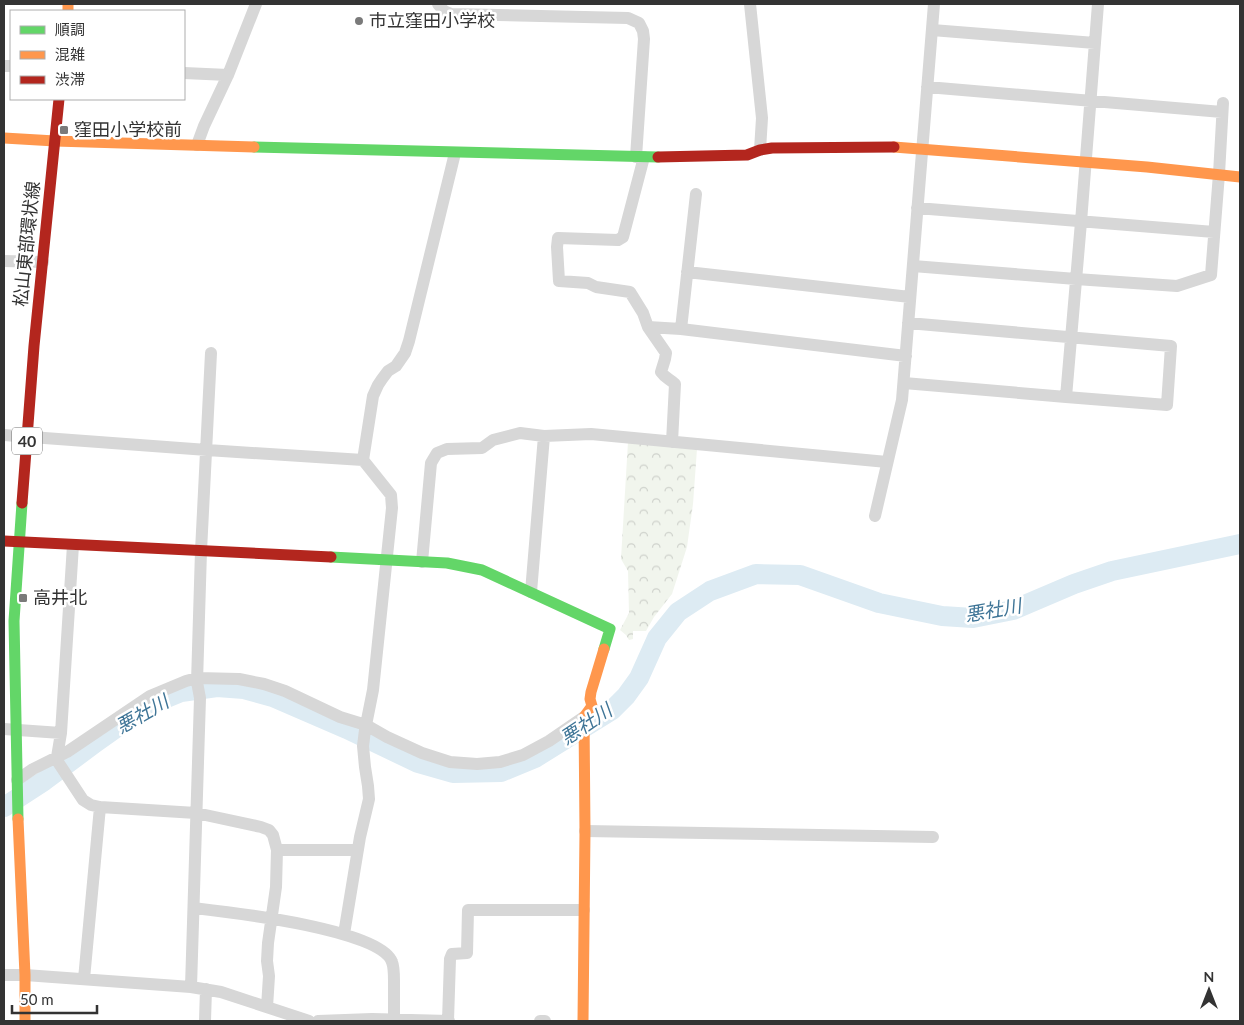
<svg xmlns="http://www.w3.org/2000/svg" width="1244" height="1025" font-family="Lato,'Noto Sans JP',sans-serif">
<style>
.forest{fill:url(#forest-crowns)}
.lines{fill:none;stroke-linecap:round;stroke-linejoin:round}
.river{stroke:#ddebf3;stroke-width:20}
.street{stroke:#d7d7d7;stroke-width:12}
.fast{stroke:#63d668;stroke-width:11}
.slow{stroke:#ff974d;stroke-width:11}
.jam{stroke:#b3261e;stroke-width:11}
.poi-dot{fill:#7a7a7a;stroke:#fff;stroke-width:2}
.labels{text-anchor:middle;stroke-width:5;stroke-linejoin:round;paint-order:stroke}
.shield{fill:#fff;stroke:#707070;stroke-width:1}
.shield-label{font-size:16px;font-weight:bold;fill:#333}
.poi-label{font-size:18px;fill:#333;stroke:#fff;text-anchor:start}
.street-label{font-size:18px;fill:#333;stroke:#fff}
.water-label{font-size:19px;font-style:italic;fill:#3f7597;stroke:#fff}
</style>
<defs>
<pattern id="forest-crowns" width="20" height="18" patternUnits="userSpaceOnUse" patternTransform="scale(1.25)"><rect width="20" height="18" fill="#f1f5ed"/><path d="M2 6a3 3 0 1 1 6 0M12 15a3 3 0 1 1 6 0" fill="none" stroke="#cfd2cc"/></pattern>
</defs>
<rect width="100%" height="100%" fill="#fff"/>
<path class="forest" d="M628,442L697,449L693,504L687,547L672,594L654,617L646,631H633V639L629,640L626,635L620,630L629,613L628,571L621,559Z"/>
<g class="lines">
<path class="river" d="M4,807L44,781L95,743L147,706L181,692L217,687L244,689L273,697L347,729L418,763L453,773L501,772L535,758L612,710L626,696L639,678L657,638L678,612L710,591L756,574L800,575L879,603L942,616L973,618L1013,610L1074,584L1112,571L1240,544"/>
<path class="street" d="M438,4L444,11L451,14L628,18L639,23L643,31L644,39L636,157
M750,4L762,118L760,150
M932,30L1095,43
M4,66H11
M184,73L228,75
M927,87L1222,112
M197,145L204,126L228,75L256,4
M644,157L623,237L618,240L558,238L557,247L559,281L588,283L596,287L630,292L643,313L648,327L666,353L665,359L661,372C665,378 670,379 675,384L672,442
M696,194L681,329L906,356
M917,208L1214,232
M4,261L43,262
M913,266L1076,279L1177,286L1211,275L1219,174L1223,103
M687,272L910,297
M908,323L1171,346L1167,405L1066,397
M648,327L681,329
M904,383L1066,397L1081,222L1098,4
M4,435L207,450L363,460
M875,516L902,400L934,4
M73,545L61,733L57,757L58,762L83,800L91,805L100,807L196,813L261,827L269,830L273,835L277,850L276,887L268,943L267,961L269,976L267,1007
M422,562L431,463L437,453L447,449L482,448L493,440L520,433L544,436L591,434L887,462
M531,592L544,436
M4,729L61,733
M17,780L33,769L67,752L150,696L186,681L197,678L239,679L264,684L285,691L340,717L366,725L387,737L422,753L450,762L477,764L500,762L523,755L549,741L584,717
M585,831L933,837
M277,850H358
M194,908C228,912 381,929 392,962C394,967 394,975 394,981C394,994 394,1006 394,1019
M344,934L360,837L369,799L368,786L365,767L363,746L365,730L373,690L392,508L391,495L363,460L373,396L378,385L382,379L388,371L396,366L405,353L409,341L455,153
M4,975H25L191,987L221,992L309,1021
M84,979L100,807
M191,987L200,698L197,682L201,551L211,353
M205,1021L206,989
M318,1021L372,1019L449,1021
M448,1021L450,959L452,954L467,953L468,910H584
M540,1021H545"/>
<path class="fast" d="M254,147L658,157
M331,557L447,563L482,570L610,629L604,649
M18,819L14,621L22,503"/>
<path class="slow" d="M68,4V11
M4,138L55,141L254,147
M894,147L1147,167L1240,177
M18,819L25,975V1021
M583,1021L585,831L584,717L592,706L590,699L591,692L604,649"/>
<path class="jam" d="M658,157L747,155L760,150L772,148L894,147
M22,503L34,346L59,99
M4,541L331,557"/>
</g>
<g class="poi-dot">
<circle cx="359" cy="21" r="5"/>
<rect x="59" y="125" width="10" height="10" rx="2.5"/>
<rect x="18" y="593" width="10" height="10" rx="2.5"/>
</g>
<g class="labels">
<rect class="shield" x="12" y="427.5" width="30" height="27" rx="4"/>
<g class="shield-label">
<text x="27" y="447">40</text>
</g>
<g class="poi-label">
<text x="369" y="27">市立窪田小学校</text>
<text x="74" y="136">窪田小学校前</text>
<text x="33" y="604">高井北</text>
</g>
<g class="street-label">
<text transform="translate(27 244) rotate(-84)" y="6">松山東部環状線</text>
</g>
<g class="water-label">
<text transform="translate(993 610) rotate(-10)" y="7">悪社川</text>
<text transform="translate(142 714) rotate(-30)" y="7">悪社川</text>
<text transform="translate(586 724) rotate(-34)" y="7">悪社川</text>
</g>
</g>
<rect width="1244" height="1025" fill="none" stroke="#333333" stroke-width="10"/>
<rect x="10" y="10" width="175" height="90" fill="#ffffff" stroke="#adadad"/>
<rect x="20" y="26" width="25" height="8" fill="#63d668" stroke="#adadad"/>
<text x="55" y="35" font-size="15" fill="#333333">順調</text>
<rect x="20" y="51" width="25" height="8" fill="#ff974d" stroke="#adadad"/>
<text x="55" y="60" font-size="15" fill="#333333">混雑</text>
<rect x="20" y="76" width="25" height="8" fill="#b3261e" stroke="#adadad"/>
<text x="55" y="85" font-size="15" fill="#333333">渋滞</text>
<g transform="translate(1209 990)" stroke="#ffffff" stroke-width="4" paint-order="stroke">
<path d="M0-4L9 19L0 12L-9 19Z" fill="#333333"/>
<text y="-8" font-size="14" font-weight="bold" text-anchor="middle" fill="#333333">N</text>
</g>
<path d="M12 1005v8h85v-8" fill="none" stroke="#333333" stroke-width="2.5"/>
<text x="20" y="1005" font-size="15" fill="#333333" stroke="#ffffff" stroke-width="4" paint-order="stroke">50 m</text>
</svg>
